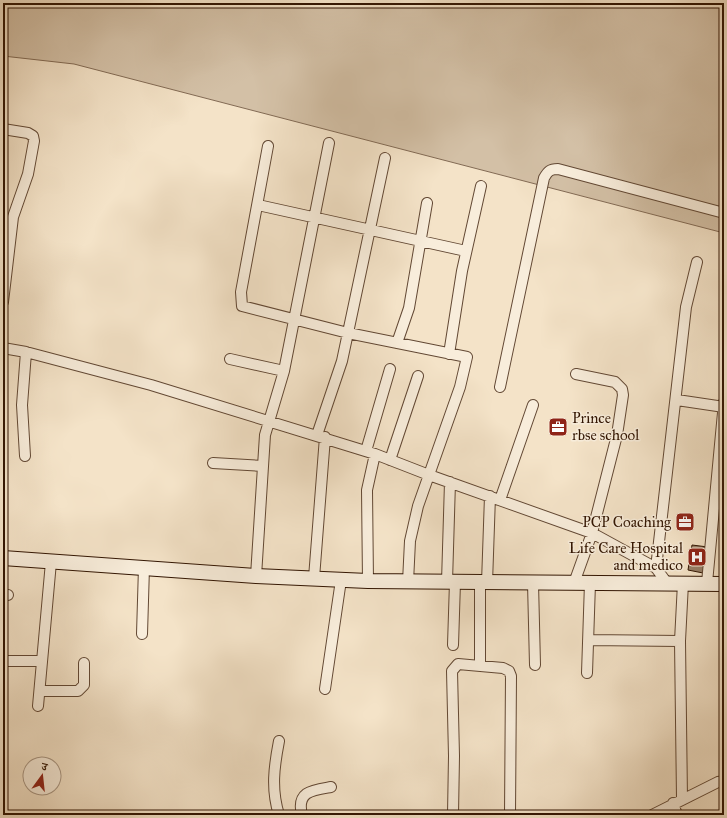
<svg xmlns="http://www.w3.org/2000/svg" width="727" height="818" font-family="'IM FELL Great Primer','Noto Serif Devanagari',serif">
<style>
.green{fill:#d3c0a6;stroke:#826a54}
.building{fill:#978069;stroke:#321502}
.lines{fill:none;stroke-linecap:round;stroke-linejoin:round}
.street-casing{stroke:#624834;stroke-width:12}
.secondary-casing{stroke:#321502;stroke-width:16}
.street{stroke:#f8eddb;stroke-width:10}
.secondary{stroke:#f8eddb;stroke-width:14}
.labels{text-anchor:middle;stroke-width:3;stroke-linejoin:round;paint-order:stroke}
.poi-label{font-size:15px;fill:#321502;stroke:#f8eddb;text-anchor:end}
</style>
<rect width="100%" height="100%" fill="#f4e3c8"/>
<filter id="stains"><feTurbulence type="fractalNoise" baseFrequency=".005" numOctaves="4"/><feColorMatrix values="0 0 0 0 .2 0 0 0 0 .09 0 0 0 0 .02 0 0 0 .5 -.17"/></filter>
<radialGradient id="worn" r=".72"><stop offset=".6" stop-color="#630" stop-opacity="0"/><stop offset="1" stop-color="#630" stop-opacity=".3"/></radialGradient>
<path class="green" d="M3,3H724V233L74,64L3,56Z"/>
<path class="building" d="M692,545L708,547L703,573L688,570Z"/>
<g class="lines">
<g class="street-casing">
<path id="street" d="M3,129L28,133L33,136L34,141L28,174L13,217L3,302
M268,146L241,292L242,306L348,333L467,357L460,387L418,506L410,541L408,582
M258,205L466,251
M397,343L409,308L427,203
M3,348L26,352L151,385L375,454L429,475L592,533L656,568L667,583
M449,354L462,271L481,186
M230,359L284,371
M500,387L544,178C548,171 550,169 558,169L724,213
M677,400L724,407
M317,435L342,361L385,158
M366,451L390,369
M25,456L22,405L26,352
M390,460L418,376
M213,463L263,466
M500,500L533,405
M656,568L686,307L697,262
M256,576L265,435L284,371L329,143
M314,578L325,437
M368,581L367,490L375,454
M447,582L450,482
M487,583L490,496
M533,583L535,665
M574,583L592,533L617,435L623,395L622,389L615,382L576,374
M707,583L724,402
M3,595H8
M142,634L144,567
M588,640L680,641
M453,645L455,582
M3,661H42
M480,665V582
M587,673L590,583
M325,689L341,580
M40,691H78L84,685V663
M38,706L51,562
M279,741C274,767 271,789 279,815
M682,799L680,641L683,583
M673,803L677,815
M302,815C296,791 313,790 331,787
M453,815L454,756L452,671L458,664L503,668L509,671L511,676L510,815
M652,815L718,782L724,781"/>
</g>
<g class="secondary-casing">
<path id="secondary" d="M3,558L256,576L368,581L724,584"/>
</g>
<use href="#street" class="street"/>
<use href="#secondary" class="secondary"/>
</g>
<defs>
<g id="office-square" transform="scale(1)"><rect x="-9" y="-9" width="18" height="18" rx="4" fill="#8f2418" stroke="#f8eddb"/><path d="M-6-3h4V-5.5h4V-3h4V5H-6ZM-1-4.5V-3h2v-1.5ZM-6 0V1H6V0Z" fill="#fff"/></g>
<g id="hospital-square" transform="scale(1)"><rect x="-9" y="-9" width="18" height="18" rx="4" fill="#8f2418" stroke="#f8eddb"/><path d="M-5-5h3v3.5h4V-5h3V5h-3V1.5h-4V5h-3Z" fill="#fff"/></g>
</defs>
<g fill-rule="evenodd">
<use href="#office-square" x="558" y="427"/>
<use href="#office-square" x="685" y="522"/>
<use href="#hospital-square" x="697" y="557"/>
</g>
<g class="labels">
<g class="poi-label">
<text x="572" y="423" text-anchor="start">Prince<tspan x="572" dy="17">rbse school</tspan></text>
<text x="671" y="527">PCP Coaching</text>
<text x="683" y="553">Life Care Hospital<tspan x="683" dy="17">and medico</tspan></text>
</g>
</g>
<rect width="727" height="818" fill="none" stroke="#f4e3c8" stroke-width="16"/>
<rect x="4" y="4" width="719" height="810" fill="none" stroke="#321502" stroke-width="2"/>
<rect x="8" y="8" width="711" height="802" fill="none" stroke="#321502"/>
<g transform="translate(42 776) rotate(15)"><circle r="19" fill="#f8eddb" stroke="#a99784"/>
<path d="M0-3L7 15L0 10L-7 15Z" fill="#8f2418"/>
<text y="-6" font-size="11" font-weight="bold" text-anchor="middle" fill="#321502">उ</text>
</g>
<rect width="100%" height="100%" filter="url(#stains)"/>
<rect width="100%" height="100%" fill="url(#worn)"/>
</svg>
